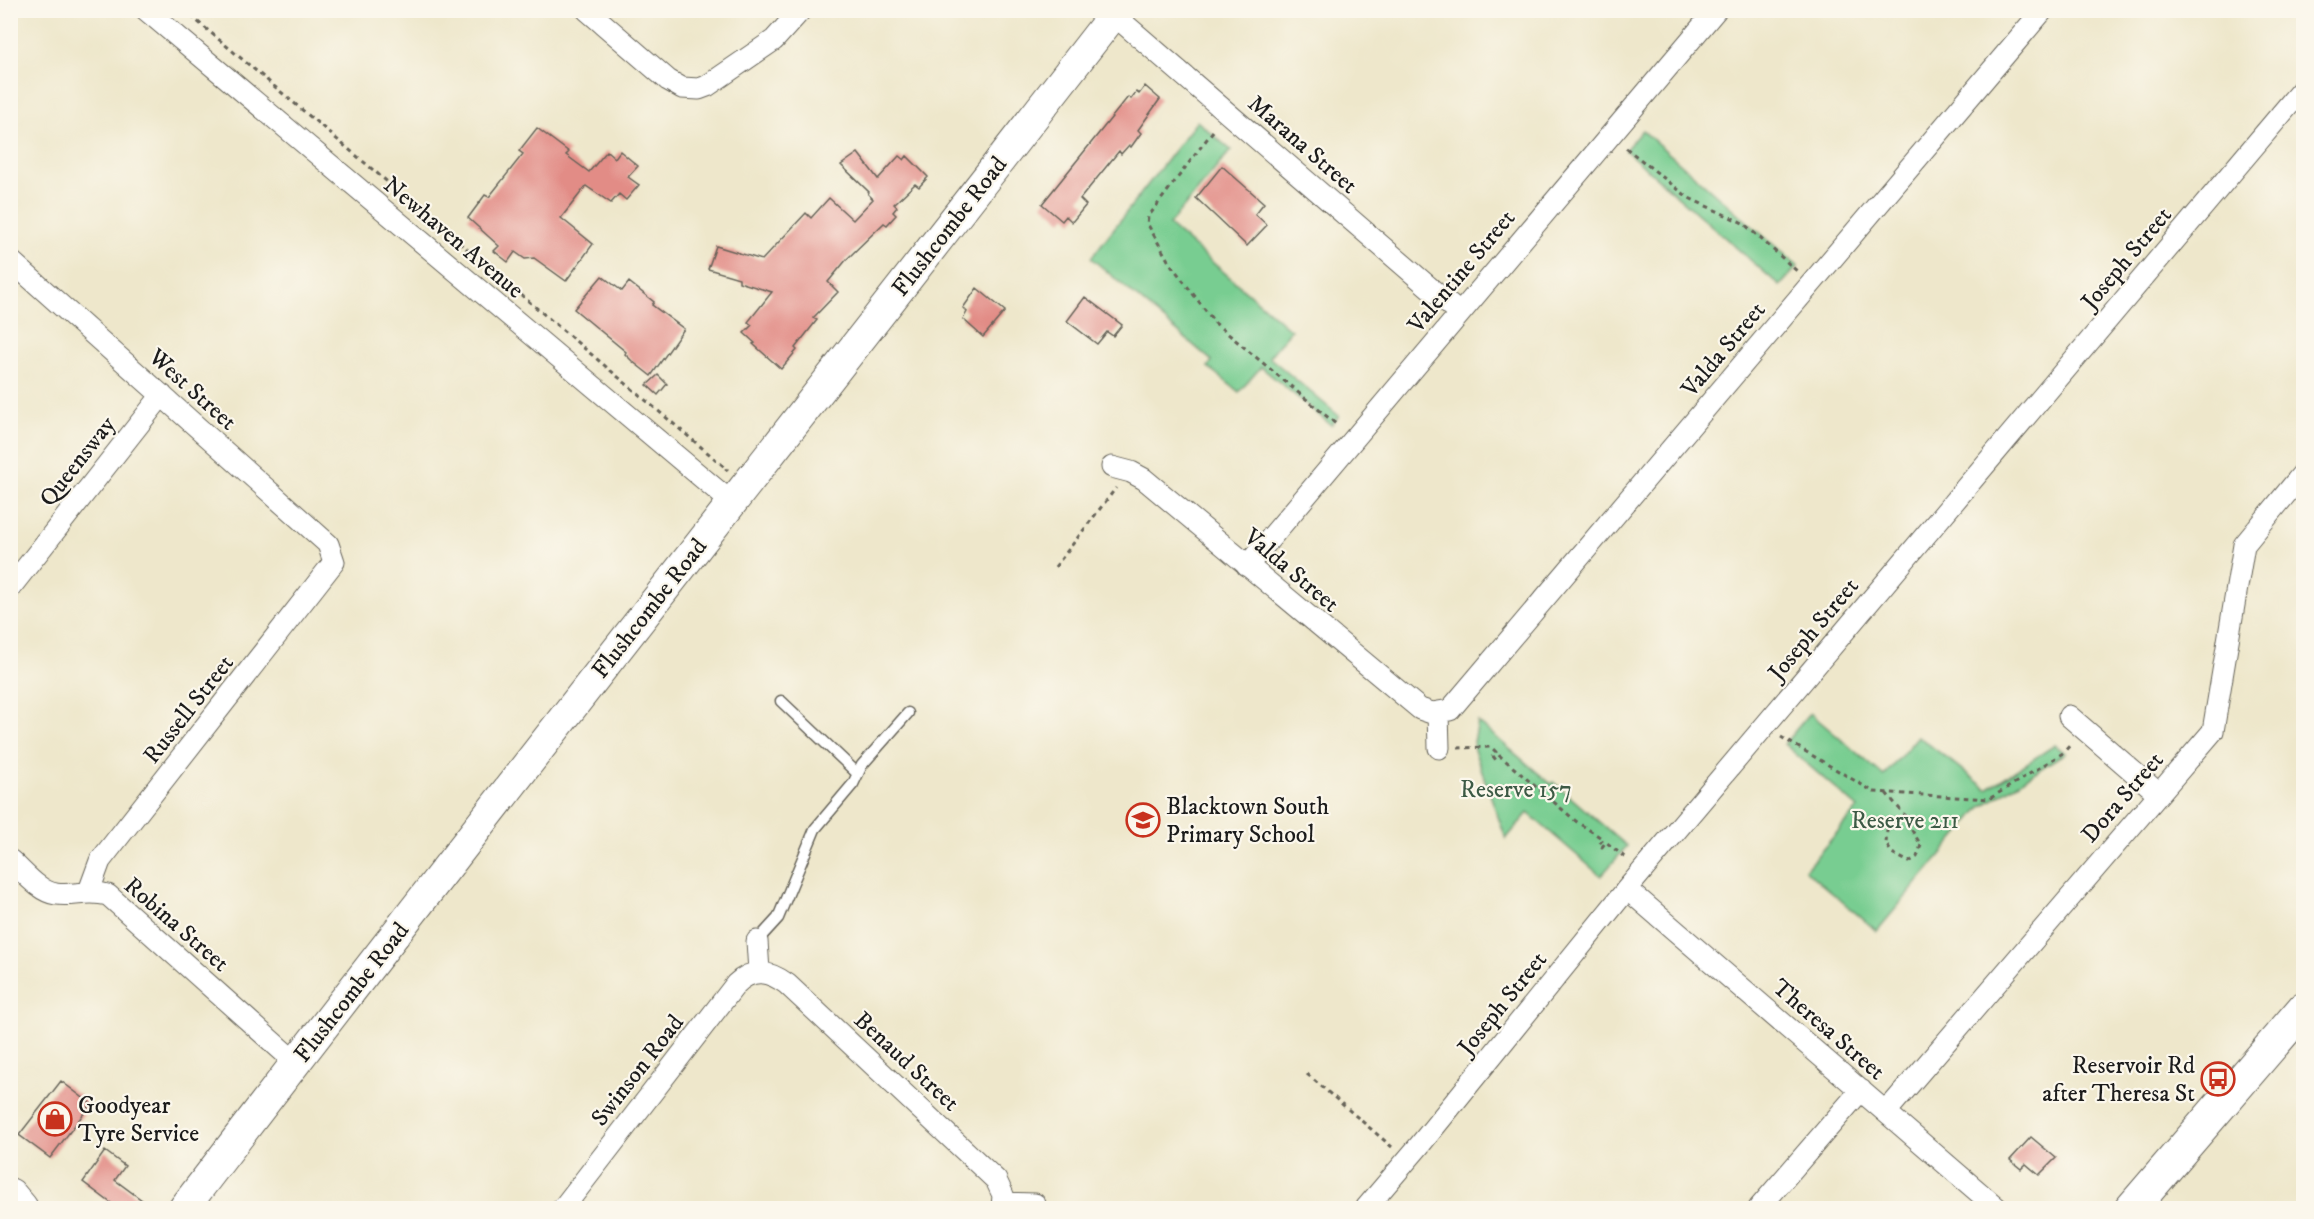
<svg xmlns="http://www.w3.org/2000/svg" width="2314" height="1219" font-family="'IM FELL DW Pica',serif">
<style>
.green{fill:#78cd91;stroke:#4a7456;stroke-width:1.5}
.building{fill:#e28c86}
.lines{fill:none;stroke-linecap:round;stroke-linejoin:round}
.lane-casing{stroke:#666359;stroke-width:13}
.street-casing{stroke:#666359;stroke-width:23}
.secondary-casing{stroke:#666359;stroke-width:32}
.primary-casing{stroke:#666359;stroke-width:35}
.path{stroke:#666359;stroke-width:3;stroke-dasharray:4.5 4.5;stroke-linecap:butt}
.lane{stroke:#fff;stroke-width:10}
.street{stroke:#fff;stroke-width:21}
.secondary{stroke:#fff;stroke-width:30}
.primary{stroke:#fff;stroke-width:33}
.labels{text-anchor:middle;stroke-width:4.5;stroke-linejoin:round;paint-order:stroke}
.street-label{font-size:24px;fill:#1c1c1c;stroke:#fbf7ec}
.park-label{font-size:24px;fill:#3c5a45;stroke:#fbf7ec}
.poi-label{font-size:24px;fill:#1c1c1c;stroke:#fbf7ec;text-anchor:start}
</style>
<rect width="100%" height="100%" fill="#fbf7ec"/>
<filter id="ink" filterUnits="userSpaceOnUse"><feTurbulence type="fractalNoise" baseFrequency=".0167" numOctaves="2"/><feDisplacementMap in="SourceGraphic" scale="12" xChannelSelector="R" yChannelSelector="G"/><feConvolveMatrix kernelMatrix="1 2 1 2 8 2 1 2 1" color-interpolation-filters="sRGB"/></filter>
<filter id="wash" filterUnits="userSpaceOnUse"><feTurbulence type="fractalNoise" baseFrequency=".008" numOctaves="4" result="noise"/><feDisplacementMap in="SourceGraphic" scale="24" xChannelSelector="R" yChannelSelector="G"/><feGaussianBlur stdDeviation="1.35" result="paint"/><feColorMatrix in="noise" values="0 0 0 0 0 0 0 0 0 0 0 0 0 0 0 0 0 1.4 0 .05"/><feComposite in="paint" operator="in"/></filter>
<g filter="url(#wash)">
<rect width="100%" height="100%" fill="#eee7cb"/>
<path class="green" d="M1197,121L1231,150L1169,225L1291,330L1269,357L1339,416L1331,425L1261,367L1239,392L1208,367L1212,361L1091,258Z
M1642,130L1798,266L1780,286L1625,150Z
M1810,713L1884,776L1918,736L1987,789L2055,745L2065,753L1981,807L1877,931L1805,870L1858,808L1784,744Z
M1478,722L1551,784L1553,782L1627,846L1601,876L1528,813L1506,839L1473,747Z"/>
<g id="blocks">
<path class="building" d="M1145,86L1160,99L1138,130L1141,133L1131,147L1129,145L1121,154L1119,151L1080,199L1086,205L1072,222L1066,216L1062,221L1042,204L1128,97L1131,99L1136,92L1139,94Z
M537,128L569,152L566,155L589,172L607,151L615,158L620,151L638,166L628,177L639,185L626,200L619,194L611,203L586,186L561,218L593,244L566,281L534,258L525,259L515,252L508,262L494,251L499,246L468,218L485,195L489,197L523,154L519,151Z
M858,153L878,179L899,156L904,160L907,156L928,177L919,187L915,184L894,204L897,207L893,212L896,215L887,225L884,223L847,259L828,282L838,292L813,318L817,320L795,348L797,350L781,369L753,344L755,343L744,333L752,325L748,322L772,292L739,282V278L708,269L716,246L762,260L806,213L811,218L829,198L853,220L873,199L868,194L869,192L841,165Z
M1222,166L1264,203L1255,214L1267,225L1247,246L1196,198Z
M602,276L622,291L629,282L654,302L652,305L684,329L651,376L632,361L625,354L626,352L574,309Z
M977,288L1005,311L983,337L963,319L967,312L963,308Z
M1085,297L1122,325L1113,336L1107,332L1097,344L1067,321Z
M658,375L667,384L658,395L647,385Z
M61,1081L91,1104L50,1158L19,1135Z
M2031,1137L2056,1158L2039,1175L2026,1164L2021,1169L2010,1160Z
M105,1151L125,1166L115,1180L154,1209H119L83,1182Z"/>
</g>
</g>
<g filter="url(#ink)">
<use href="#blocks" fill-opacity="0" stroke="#666359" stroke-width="1.5"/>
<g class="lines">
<g class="lane-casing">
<path id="lane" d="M781,701L858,774
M757,941L778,918L815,829L853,784L862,765L908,713"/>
</g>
<g class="street-casing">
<path id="street" d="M146,10L731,502
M587,10L668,80L682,88L699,89L707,86L774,40L801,10
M1114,15L1459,313
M10,260L328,544L334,562L100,861L89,891
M1112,467L1131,472L1144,479L1420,709L1432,713L1450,710L2043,10
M1247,566L1716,10
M10,588L162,395
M1438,713L1439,748
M2069,716L2159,794
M10,860C23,871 39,892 56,894C74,897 88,889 108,895L296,1063
M1627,889L1997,1208
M757,941L759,971
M1886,1112L2213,731L2244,545L2304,472
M1003,1203L1035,1204
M563,1208L736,984C753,967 769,971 787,984L996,1180L1003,1195L1002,1208
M1366,1208L1419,1146L1627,889L2304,87
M1759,1208L1861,1090"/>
</g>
<g class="secondary-casing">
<path id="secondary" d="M184,1208C491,806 807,410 1117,10"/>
</g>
<g class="primary-casing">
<path id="primary" d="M10,1195L21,1208
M2132,1208L2304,1008"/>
</g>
<path class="path" d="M184,10L727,469L725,470
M1213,131L1148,217L1147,223L1169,262L1215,323L1336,424
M1626,148L1689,198L1743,223L1797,271
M1055,567L1116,488
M1781,737L1874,792L1989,799L2063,753L2071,744
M1458,748L1491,747L1496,752L1493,756L1496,760L1500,756L1577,822L1603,839L1599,844L1602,847L1606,842L1628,860
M1886,793L1904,814L1906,821
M1898,820H1902L1908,824L1921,845L1917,857L1909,862L1892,853L1886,844L1887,830Z
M1307,1074L1392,1147"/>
<use href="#lane" class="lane"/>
<use href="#street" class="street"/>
<use href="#secondary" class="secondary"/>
<use href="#primary" class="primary"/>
</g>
</g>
<defs>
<g id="school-ring" transform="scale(1.725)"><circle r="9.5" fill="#fbf7ec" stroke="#c8321e" stroke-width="1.5"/><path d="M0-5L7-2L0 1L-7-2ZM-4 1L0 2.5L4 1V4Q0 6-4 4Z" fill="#c8321e"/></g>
<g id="bus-ring" transform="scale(1.725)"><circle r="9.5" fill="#fbf7ec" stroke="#c8321e" stroke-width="1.5"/><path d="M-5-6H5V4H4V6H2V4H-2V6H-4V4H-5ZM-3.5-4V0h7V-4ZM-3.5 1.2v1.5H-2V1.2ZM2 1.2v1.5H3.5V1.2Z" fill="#c8321e"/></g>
<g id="shop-ring" transform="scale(1.725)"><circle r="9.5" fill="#fbf7ec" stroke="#c8321e" stroke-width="1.5"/><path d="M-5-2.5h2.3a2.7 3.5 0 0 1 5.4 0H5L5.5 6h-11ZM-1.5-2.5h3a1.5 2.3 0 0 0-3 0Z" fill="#c8321e"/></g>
</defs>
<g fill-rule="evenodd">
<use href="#school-ring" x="1143" y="820"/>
<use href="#bus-ring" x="2218" y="1079"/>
<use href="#shop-ring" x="55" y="1119"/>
</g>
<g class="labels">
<g class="street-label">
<text transform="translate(1303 144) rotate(41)" y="8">Marana Street</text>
<text transform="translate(949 226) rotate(-52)" y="8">Flushcombe Road</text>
<text transform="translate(454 237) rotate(40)" y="8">Newhaven Avenue</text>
<text transform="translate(2126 258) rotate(-50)" y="8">Joseph Street</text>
<text transform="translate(1461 271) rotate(-50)" y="8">Valentine Street</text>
<text transform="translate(1723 349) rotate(-50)" y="8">Valda Street</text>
<text transform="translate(193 389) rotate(42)" y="8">West Street</text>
<text transform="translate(77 461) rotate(-52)" y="8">Queensway</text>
<text transform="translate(1292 570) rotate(40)" y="8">Valda Street</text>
<text transform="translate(649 608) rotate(-52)" y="8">Flushcombe Road</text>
<text transform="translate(1813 629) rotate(-50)" y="8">Joseph Street</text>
<text transform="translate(188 709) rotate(-52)" y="8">Russell Street</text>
<text transform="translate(2122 797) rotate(-49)" y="8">Dora Street</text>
<text transform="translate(177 924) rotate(41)" y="8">Robina Street</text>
<text transform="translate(351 992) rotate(-52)" y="8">Flushcombe Road</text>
<text transform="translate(1502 1003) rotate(-51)" y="8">Joseph Street</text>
<text transform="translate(1829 1029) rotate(41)" y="8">Theresa Street</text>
<text transform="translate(907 1061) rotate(43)" y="8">Benaud Street</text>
<text transform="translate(637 1070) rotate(-52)" y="8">Swinson Road</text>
</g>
<g class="park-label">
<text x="1516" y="797">Reserve 157</text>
<text x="1905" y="828">Reserve 211</text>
</g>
<g class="poi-label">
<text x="1166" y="814">Blacktown South<tspan x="1166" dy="28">Primary School</tspan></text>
<text x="2195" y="1073" text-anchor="end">Reservoir Rd<tspan x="2195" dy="28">after Theresa St</tspan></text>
<text x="78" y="1113">Goodyear<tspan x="78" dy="28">Tyre Service</tspan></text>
</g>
</g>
<rect width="2314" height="1219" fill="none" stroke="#fbf7ec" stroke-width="36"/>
</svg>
